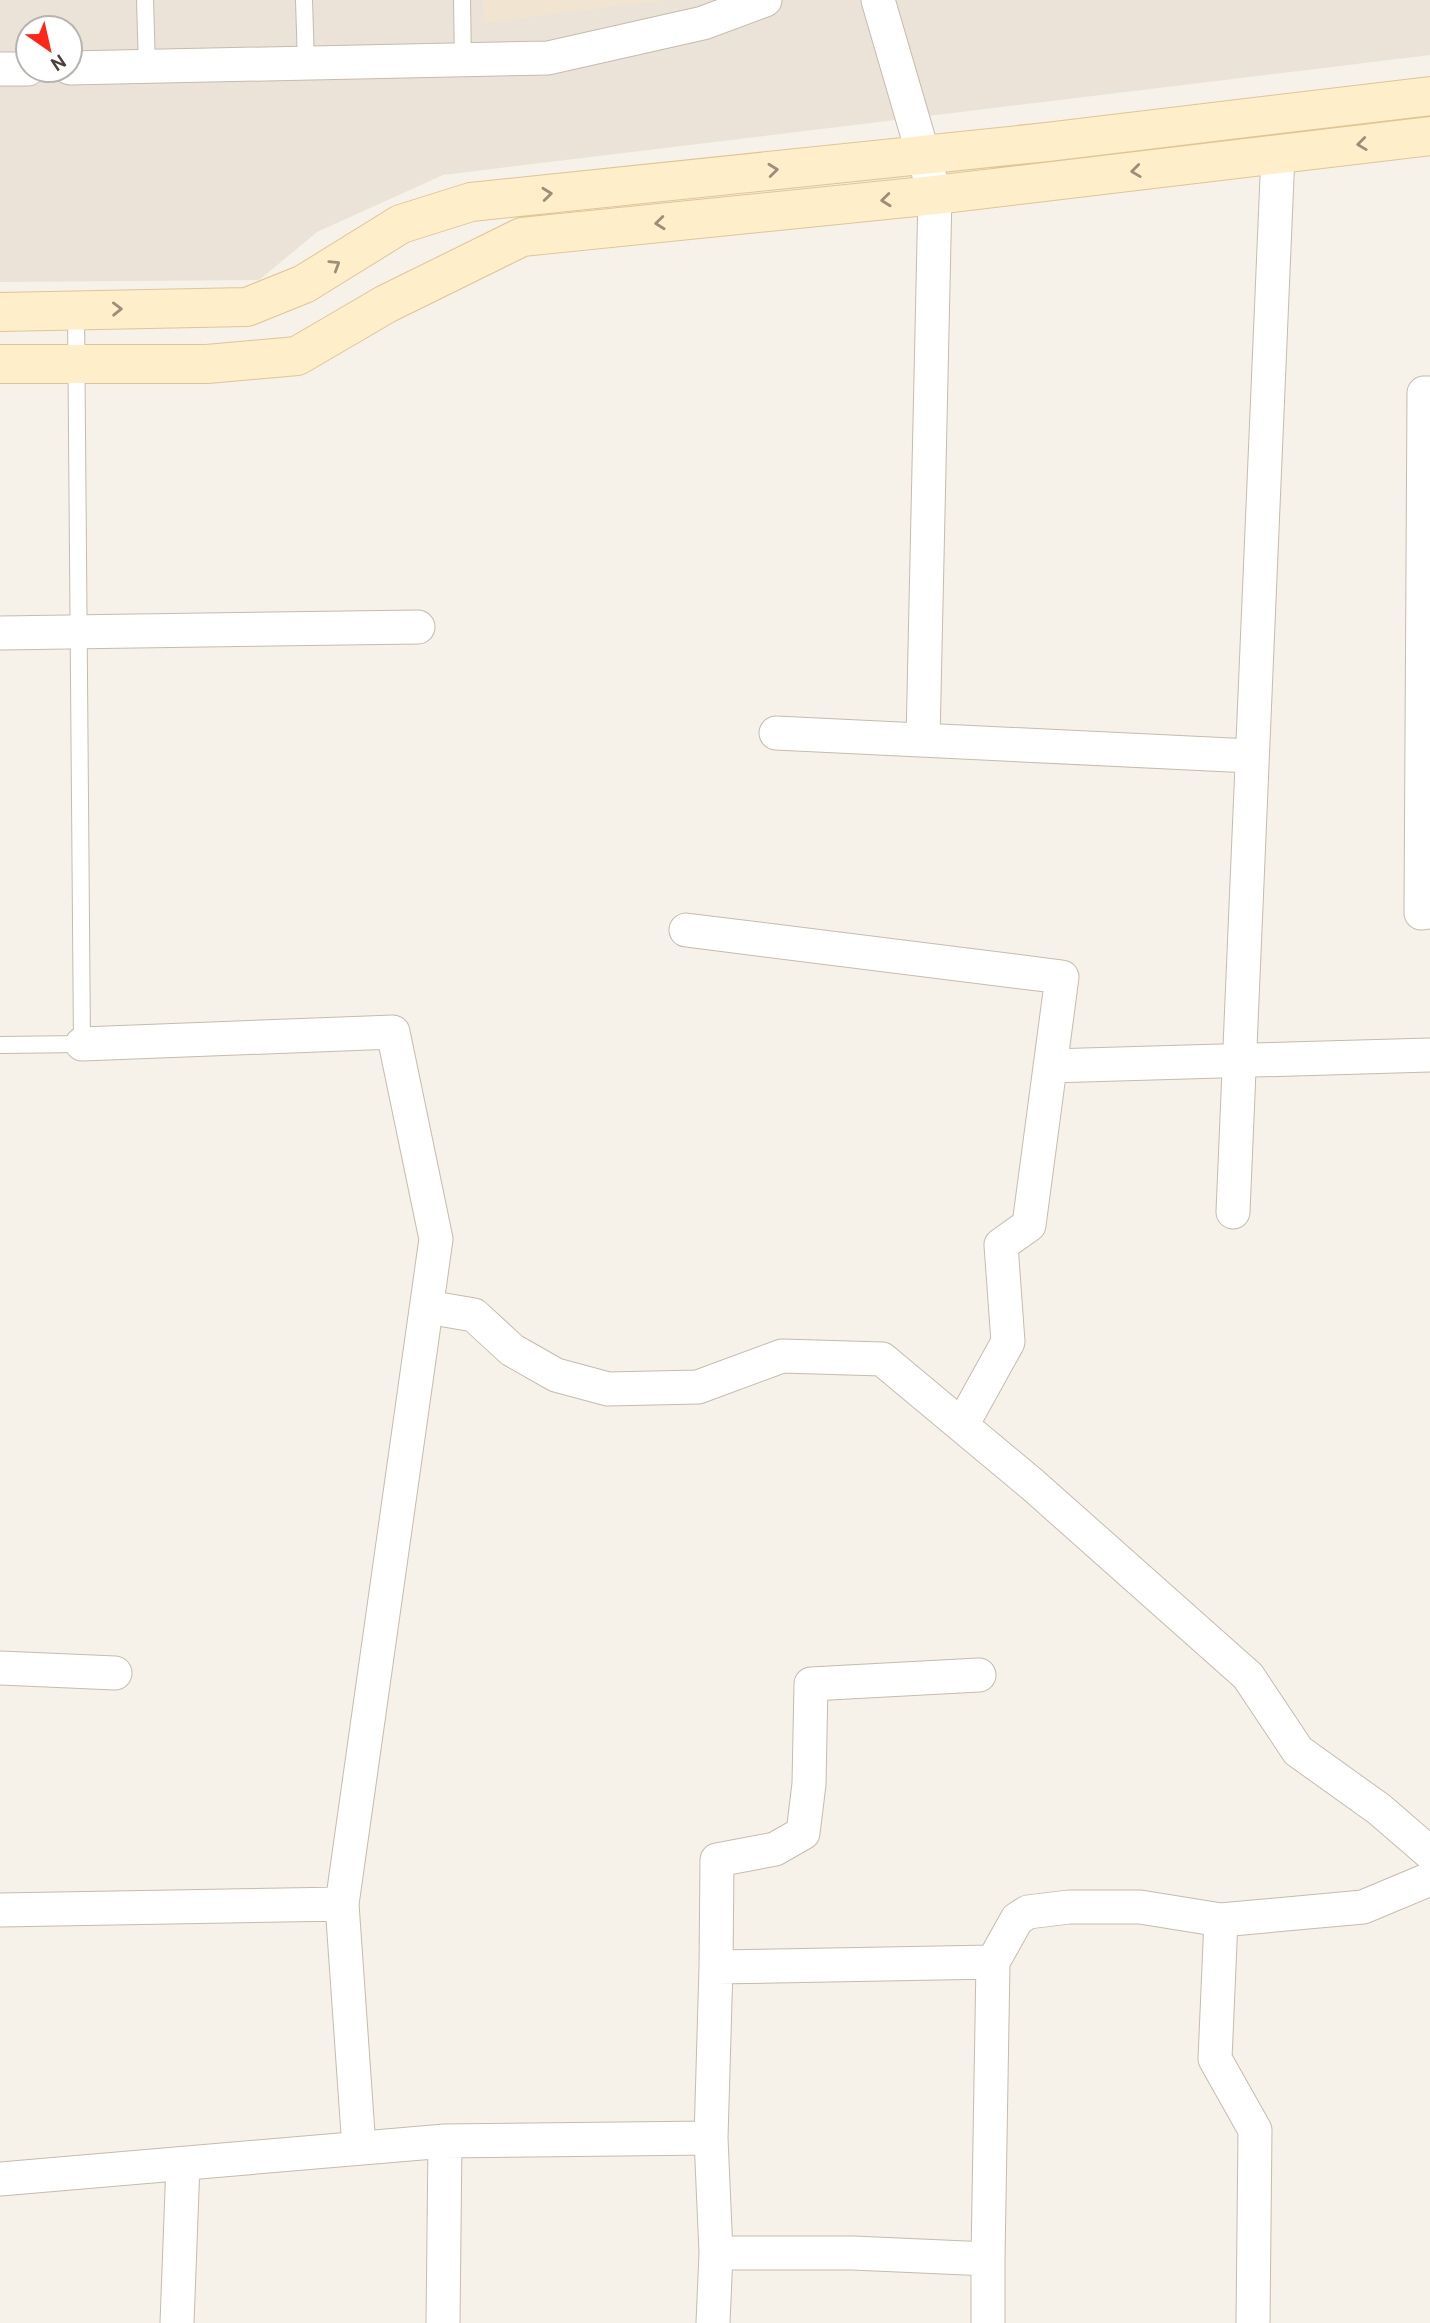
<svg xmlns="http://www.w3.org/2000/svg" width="1430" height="2323" font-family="Cabin,sans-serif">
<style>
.residential{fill:#ebe3d7;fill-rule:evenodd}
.education{fill:#f1e5d2}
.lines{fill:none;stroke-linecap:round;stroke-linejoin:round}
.lane-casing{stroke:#c6bbad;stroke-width:18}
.street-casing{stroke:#c6bbad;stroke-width:35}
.secondary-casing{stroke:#dfc596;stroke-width:40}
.lane{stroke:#fff;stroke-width:16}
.street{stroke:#fff;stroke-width:33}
.secondary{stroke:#ffeeca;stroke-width:38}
.oneway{stroke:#9c8f79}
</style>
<rect width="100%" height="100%" fill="#f6f1e9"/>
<path class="residential" d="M0,0H1430V55L443,175L317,232L259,280L0,282ZM28,28H70V70H28Z"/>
<path class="education" d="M483,0H663L484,23Z"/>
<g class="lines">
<g class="lane-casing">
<path id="lane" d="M145,0L147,67
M304,0L306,64
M462,0L463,60
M0,1045L82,1044L76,310"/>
</g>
<g class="street-casing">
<path id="street" d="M878,0L935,195L923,740
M70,68L548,58L703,23L765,0
M0,69H28
M1430,393H1424L1421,913L1430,912
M0,633L418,627
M776,733L1251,756
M686,930L1062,977L1029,1225L1001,1245L1008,1342L962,1425
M82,1044L393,1032L436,1239L342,1904
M1050,1066L1430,1055
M1233,1212L1278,154
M427,1307L474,1315L512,1350L556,1375L608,1389L698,1387L782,1356L882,1359L1033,1485L1248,1676L1298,1751L1379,1809L1430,1853
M0,1668L115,1673
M0,1910L342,1904L359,2148
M1221,1920L1215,2059L1255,2130L1253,2323
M993,1962L988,2259L853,2253H716L711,2138L716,1967Z
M993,1962L1017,1919L1028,1912L1069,1907H1140L1221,1920L1363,1907L1430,1879
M716,1967L717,1860L775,1849L803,1833L809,1784L811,1684L979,1675
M0,2179L445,2141L711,2138
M177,2323L183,2164
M443,2323L445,2141
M713,2323L716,2253
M988,2323V2259"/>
</g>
<g class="secondary-casing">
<path id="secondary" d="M0,312L247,307L304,284L401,224L471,202L1047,142L1430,96
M0,364H207L297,356L386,304L522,237L935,195L1430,136"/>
</g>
<use href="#lane" class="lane"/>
<use href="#street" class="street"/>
<use href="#secondary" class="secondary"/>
</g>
<defs><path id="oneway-chevron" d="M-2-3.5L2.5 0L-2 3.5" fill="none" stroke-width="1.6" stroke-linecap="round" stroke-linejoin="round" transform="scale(1.75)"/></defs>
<g class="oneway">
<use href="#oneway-chevron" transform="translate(1362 144) rotate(173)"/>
<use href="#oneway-chevron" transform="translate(773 170) rotate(-6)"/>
<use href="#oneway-chevron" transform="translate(1136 171) rotate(173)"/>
<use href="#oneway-chevron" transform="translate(547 194) rotate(-6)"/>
<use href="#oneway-chevron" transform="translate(886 200) rotate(174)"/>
<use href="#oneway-chevron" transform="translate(660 223) rotate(174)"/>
<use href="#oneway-chevron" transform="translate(335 265) rotate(-32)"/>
<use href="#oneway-chevron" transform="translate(117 309) rotate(-1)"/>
</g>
<g transform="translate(49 49) rotate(146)"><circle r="33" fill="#ffffff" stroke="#b7b3af" stroke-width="2"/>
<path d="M0-5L12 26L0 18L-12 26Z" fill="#ff2617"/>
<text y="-10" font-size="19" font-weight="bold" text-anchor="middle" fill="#4b4136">N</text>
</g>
</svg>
